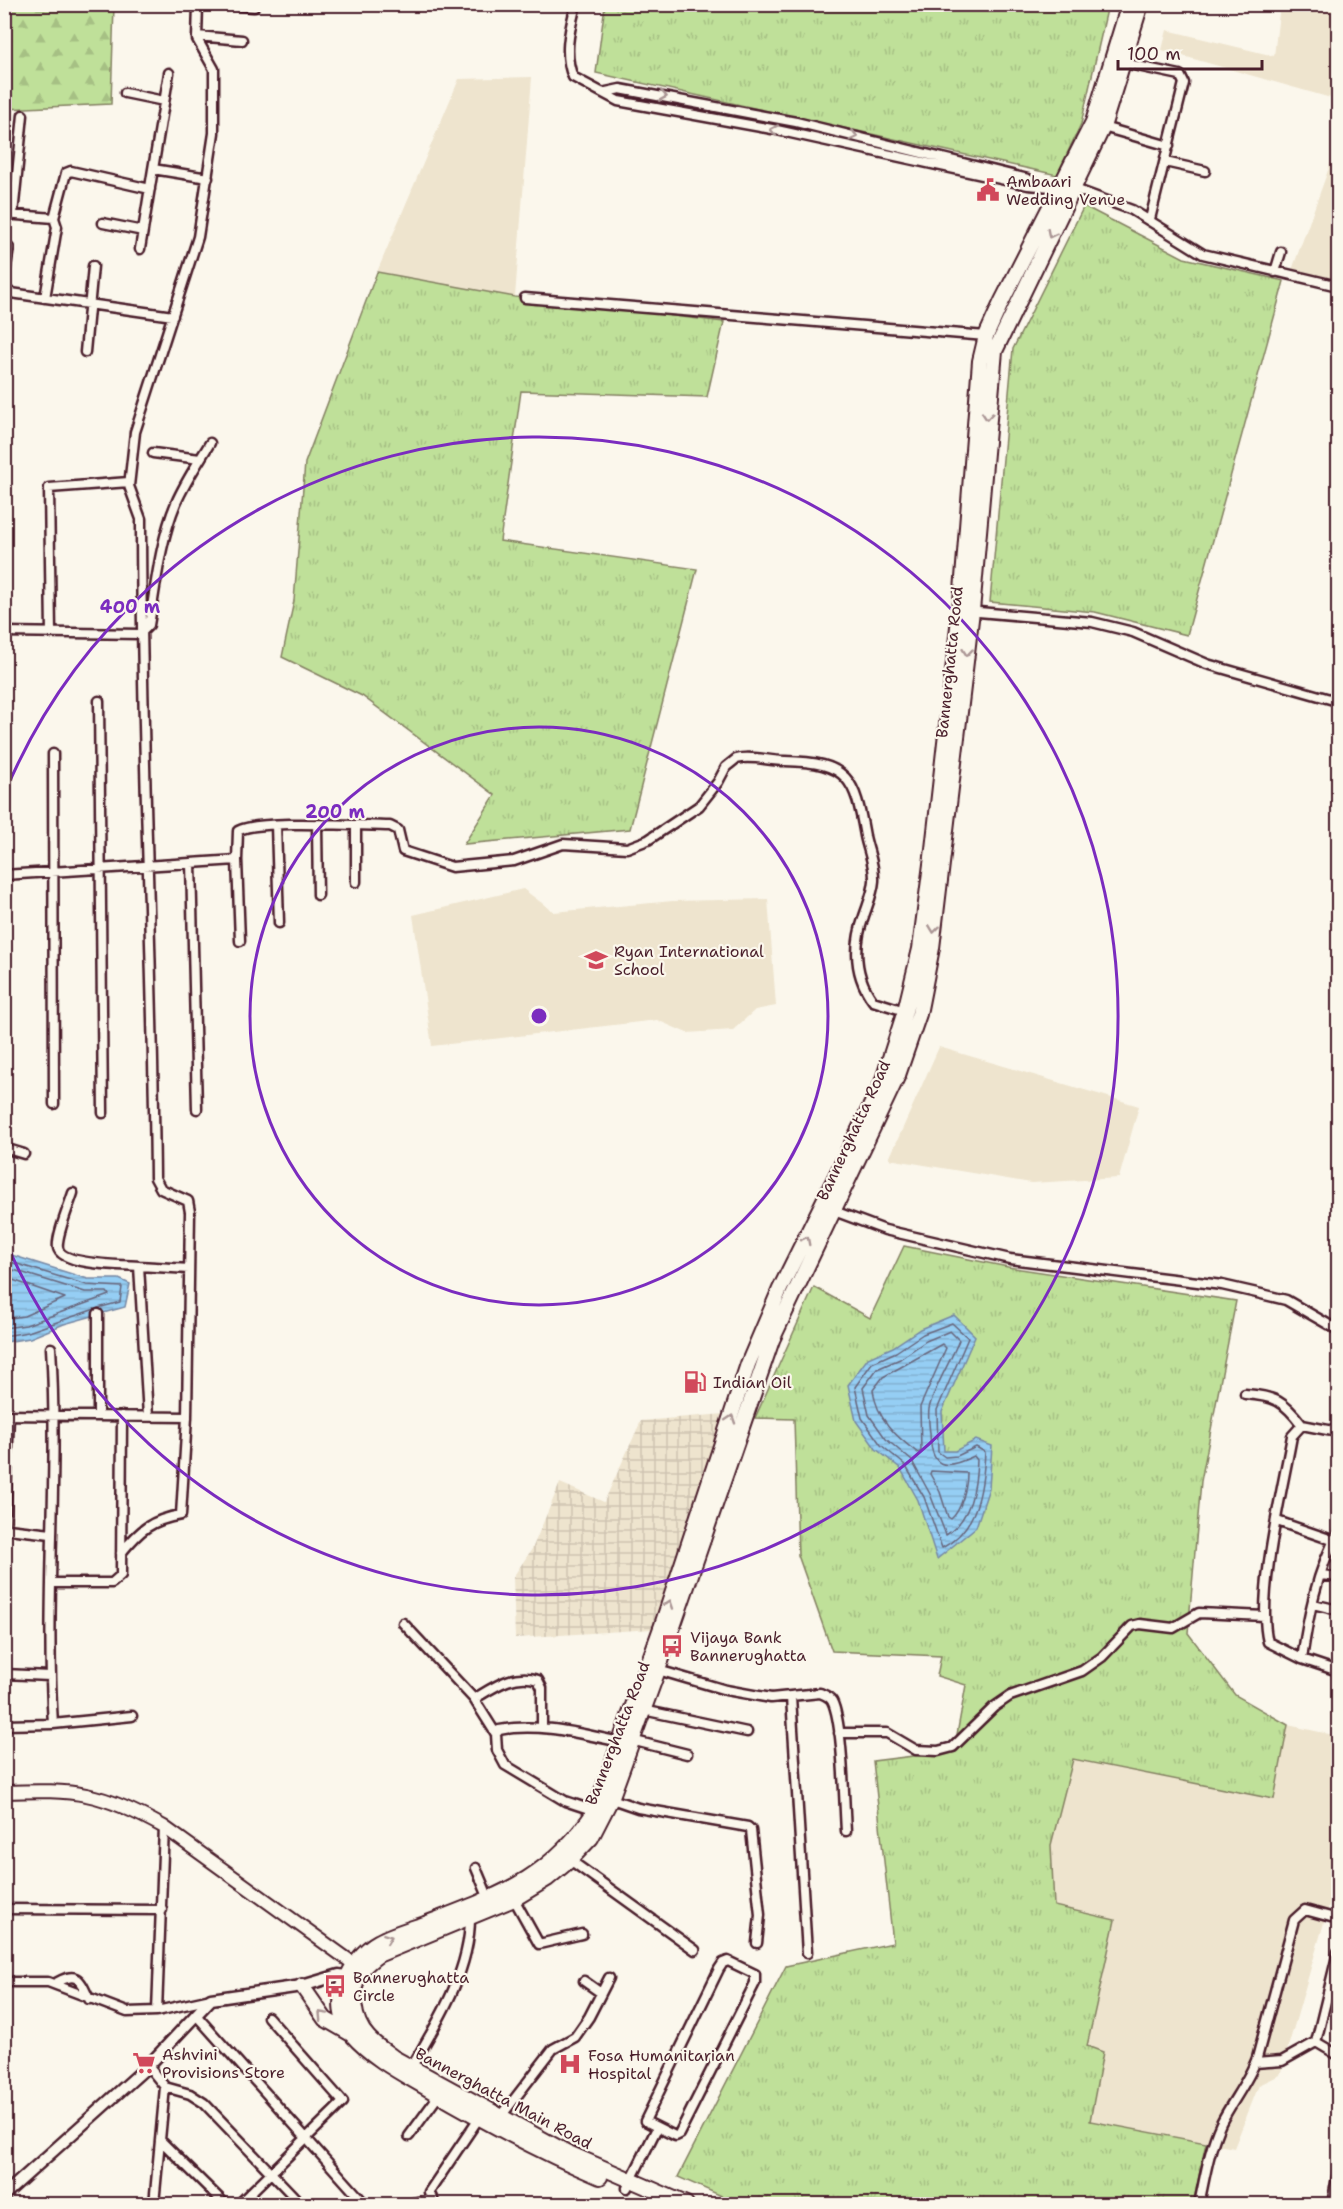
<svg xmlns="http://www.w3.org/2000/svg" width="1343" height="2209" font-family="'Shantell Sans',sans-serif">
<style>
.built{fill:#eee4ce}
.industrial{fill:url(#industrial-grid)}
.grass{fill:url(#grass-tufts);stroke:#848062;stroke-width:1.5}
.forest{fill:url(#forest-firs);stroke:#848062;stroke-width:1.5}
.water{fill:url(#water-rules);stroke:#7788a4;stroke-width:1.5}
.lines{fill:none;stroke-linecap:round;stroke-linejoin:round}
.shore{stroke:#68657b;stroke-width:1.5}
.minor-casing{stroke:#4a1f2b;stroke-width:13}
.tertiary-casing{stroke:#4a1f2b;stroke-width:15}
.secondary-casing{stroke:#4a1f2b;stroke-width:16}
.primary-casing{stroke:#4a1f2b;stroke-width:18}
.minor{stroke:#fbf7ec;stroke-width:8}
.tertiary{stroke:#fbf7ec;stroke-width:10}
.secondary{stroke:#fbf7ec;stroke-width:12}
.primary{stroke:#fbf7ec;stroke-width:14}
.oneway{stroke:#ab9695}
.ring{fill:none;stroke:#7b2cbf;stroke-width:3}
.labels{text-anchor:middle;stroke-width:4.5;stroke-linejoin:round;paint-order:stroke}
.poi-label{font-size:16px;fill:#4a1f2b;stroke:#fbf7ec;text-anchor:start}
.street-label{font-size:16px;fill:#4a1f2b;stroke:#fbf7ec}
.centre{fill:#7b2cbf;stroke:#fbf7ec;stroke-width:3}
.ring-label{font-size:18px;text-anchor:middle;font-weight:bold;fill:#7b2cbf;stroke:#fbf7ec;stroke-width:4.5;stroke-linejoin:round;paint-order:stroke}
</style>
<defs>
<pattern id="industrial-grid" width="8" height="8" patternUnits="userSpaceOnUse" patternTransform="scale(1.5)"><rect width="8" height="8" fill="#eee4ce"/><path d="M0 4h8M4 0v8" fill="none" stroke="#cec3b1"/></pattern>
<pattern id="grass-tufts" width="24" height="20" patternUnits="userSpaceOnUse" patternTransform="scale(1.5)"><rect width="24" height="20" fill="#bfe099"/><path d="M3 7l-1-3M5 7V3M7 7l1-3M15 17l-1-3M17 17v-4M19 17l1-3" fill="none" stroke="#a6c084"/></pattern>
<pattern id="forest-firs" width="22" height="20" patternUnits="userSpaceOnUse" patternTransform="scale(1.5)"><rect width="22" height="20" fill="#bfe099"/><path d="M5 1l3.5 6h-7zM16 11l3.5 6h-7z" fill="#a6c084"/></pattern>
<pattern id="water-rules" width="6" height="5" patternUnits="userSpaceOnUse" patternTransform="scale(1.5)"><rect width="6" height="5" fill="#95cef4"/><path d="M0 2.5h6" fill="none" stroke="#82b0d1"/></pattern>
</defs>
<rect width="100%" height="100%" fill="#fbf7ec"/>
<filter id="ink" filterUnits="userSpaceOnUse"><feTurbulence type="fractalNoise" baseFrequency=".0167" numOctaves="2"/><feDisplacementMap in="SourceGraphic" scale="12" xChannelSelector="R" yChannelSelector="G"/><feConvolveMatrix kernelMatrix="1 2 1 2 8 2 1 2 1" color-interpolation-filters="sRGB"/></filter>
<g filter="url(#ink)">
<path class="built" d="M1280,5H1313L1338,10V100L1162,50L1167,30L1274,56Z
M532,77L515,297L377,272L459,79Z
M1338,143V280L1292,270Z
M523,889L554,912L673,901L768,899L776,1006L755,1010L733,1030L687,1033L657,1020L432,1046L413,915Z
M939,1047L1139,1106L1119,1178L1031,1183L889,1159Z
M1288,1725L1338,1736V1874L1280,2075L1259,2085L1234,2148L1090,2121L1103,2052L1087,2046L1115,1920L1054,1906L1051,1845L1073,1759L1273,1799Z"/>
<path class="industrial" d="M724,1414L652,1629L515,1638L513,1577L532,1549L560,1483L604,1502L641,1421Z"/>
<path class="grass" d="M605,5V4L1108,5L1081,124L1057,175L596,73Z
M1084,206L1184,258L1284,281L1187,635L1095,612L990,602L1013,349Z
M377,272L515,297L724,322L707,397L521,391L500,541L697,569L630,829L464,844L495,795L362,696L282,657L294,601L305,463Z
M904,1246L1008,1267L1236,1301L1201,1481L1188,1633L1235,1695L1288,1725L1274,1799L1073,1759L1051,1845L1054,1906L1115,1920L1087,2046L1103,2052L1090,2121L1206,2143L1193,2204H740L678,2177L786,1966L893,1943L873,1761L954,1751L966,1685L937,1676L941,1656L832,1651L798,1555L794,1419L755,1418L814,1287L870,1318Z"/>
<path class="forest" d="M4,5H114L111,104L5,109Z"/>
<path class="water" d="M5,1253L88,1279H119L130,1284L125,1307L64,1324L30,1338L5,1342Z
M954,1315L975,1336L942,1412L944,1451H955L976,1440L992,1446L989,1488L976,1527L937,1559L918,1500L900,1468L876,1449L856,1421L848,1385L868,1358L893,1347L920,1329Z"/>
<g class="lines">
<path class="shore" d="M4,1260L87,1285L122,1287L120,1302L98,1308
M4,1267L85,1292H107L109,1295L26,1325L4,1328
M4,1277L65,1298L24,1316L4,1319
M952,1323L968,1338L937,1410L938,1452L945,1457L957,1456L976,1447L985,1452C983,1489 978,1529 942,1548L924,1497L905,1465L881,1445L862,1418L855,1387L872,1363L896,1352L923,1334Z
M950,1331L959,1340C951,1361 933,1389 929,1409C928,1417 929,1425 930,1433C931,1468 943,1471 974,1456L977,1460C976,1488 971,1519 946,1535L930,1494L912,1461L886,1439L869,1415L863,1388L877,1369L900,1359L926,1341Z
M4,1336L28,1332L95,1309
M942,1344L946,1348L920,1407L921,1451L918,1453C895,1436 877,1419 873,1390L883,1377Z
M931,1471L967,1473C967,1486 962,1510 951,1519L948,1517L940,1492L930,1474Z"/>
<g class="minor-casing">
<path id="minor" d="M218,4L254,7
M576,4C570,29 563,53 573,77L618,101L772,129L1028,185L1075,189L1132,210L1203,254L1338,286
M197,36L242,40
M1123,63L1180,75L1184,83L1150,219
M606,92L620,89L796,122L1028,179L1037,185
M125,93L164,101
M1103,127L1169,146
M1165,162L1205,171
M153,169L169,73
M4,214L54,218L57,227L45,298
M13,214L23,115
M54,218L66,173L71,171L150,189
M103,223L143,231
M140,249L153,169L208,178
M1275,272L1281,252
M4,280L9,248
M4,292L173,316
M525,298L986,336
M85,352L93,266
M153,453L200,459
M967,611L1092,622L1133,632L1207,664L1337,701
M4,632L140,634L149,625C156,585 160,541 176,503C185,482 198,463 210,443
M51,633L49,488L129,482
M99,701L103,1113
M53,754L54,1104
M276,825L279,923
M317,826L318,895
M237,860L240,941
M191,863L197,1109
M4,875L237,860L238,831C256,819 362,826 390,826L398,830L403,851L452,867L514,861L563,844L627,848L648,840L699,806L718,782L726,767L736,759C751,755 769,761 785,761C849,762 855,779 865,836C868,851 875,865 874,881C873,893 868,904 864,916C853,947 854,975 873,1001L905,1011
M356,882V826
M4,1148L24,1154
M73,1193C69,1206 56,1236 58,1248C61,1265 124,1265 139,1266
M834,1211L885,1230L1010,1259L1222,1285L1257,1293L1286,1300L1338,1330
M51,1348C59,1473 45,1599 53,1724
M1245,1394C1275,1396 1284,1401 1302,1425
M4,1415L187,1417L190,1212L188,1201L161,1189L155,1178C153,958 141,739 141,519L129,486L135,432L198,237L214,133V69L197,39L198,4
M9,1415L5,1526L8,1529L51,1534
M98,1415V1314
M148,1416L139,1266L189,1269
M1338,1432L1302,1425L1292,1436C1283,1487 1256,1596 1268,1642L1302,1659L1338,1671
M1277,1521L1338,1542
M121,1553C140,1530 151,1520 181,1515L187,1417
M1321,1575L1338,1577
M51,1583H112L121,1575L122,1416
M1313,1604L1338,1610
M403,1623L474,1699L496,1734
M1302,1659C1308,1617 1317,1570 1338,1533
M658,1670L726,1690L771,1698L820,1693C825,1695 829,1696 832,1701C843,1722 844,1803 846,1831
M4,1674L50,1676
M791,1697L807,1953
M474,1699C494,1687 514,1672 538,1680L542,1688V1728
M643,1710L747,1732
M4,1725L53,1724L132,1716
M839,1733H887L916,1750L938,1751L953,1747L994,1707L1010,1696L1082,1671L1102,1657L1132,1626L1140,1624L1173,1628L1199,1613L1265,1616
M631,1740L687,1754
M609,1798L638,1808L748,1827L751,1830L760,1915L757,1943
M595,1811L565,1801L505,1765L497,1750L496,1734L499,1730C539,1722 581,1734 621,1742
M570,1860L695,1950
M476,1868L489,1899
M514,1899L539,1944L582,1934
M4,1909L162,1910
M728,1961L755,1974V1983L679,2134L675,2136L645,2121L719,1969L723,1963Z
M4,1966L5,1982
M584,1981L601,1993
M4,1982H48L127,2012L157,2011L211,1999
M54,1984C77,1971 79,1977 89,1999
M157,2011L164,1827
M196,2015L365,2204
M1316,2042L1338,2055
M1255,2063L1282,2061L1316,2042L1338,1952
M148,2066L165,2087L154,2204
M411,2068C437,2023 470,1972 470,1918
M165,2087L190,2094L204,2103L301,2204
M499,2119L553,2049L575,2037L589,2017L609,1978
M409,2136L439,2095
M160,2140L225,2204
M627,2188L657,2128
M239,2204L343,2102L268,2017
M409,2204L430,2199
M435,2204L429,2192L479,2118
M658,2204L659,2202
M1199,2204C1205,2177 1209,2149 1221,2123C1232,2101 1248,2082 1257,2058L1294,1920L1305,1910L1338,1919
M1332,2204L1338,2172"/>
</g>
<g class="tertiary-casing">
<path id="tertiary" d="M4,2195L148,2066L211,1999L302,1986L339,1975L355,1978"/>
</g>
<g class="secondary-casing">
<path id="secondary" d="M4,1792C76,1789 101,1792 164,1827L361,1969"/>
</g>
<g class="primary-casing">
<path id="primary" d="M302,1986L325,2019L351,2034
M600,2177C541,2152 485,2122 430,2090C403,2074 373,2059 352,2035C327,2005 349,1958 378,1942C392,1934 410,1929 425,1924C499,1895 549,1880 595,1811L662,1625L748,1364L780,1289L882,1083L905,1011L920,949L933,849L962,591L980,361L986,336L1002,301L1093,122L1129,4
M686,2204L566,2152L394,2058C385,2051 375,2045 368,2037C353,2021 349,1991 361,1971C365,1965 372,1960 378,1955L514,1899L547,1879L570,1860L591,1838L611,1799L658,1670L772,1340L898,1075L919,1014L932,948L972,611L995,351L1103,127L1141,4"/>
</g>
<use href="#minor" class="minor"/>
<use href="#tertiary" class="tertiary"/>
<use href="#secondary" class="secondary"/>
<use href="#primary" class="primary"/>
</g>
<defs><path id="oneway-chevron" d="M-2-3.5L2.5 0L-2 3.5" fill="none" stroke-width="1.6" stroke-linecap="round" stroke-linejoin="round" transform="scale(1.5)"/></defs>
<g class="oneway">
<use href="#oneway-chevron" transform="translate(663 96) rotate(10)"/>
<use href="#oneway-chevron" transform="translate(774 130) rotate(-169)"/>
<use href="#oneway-chevron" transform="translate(854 136) rotate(14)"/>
<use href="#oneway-chevron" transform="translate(1051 234) rotate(117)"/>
<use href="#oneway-chevron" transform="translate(987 416) rotate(95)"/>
<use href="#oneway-chevron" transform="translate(967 652) rotate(96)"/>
<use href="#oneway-chevron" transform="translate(934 929) rotate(97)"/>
<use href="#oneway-chevron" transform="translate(806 1240) rotate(-63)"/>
<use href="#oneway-chevron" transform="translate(731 1419) rotate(-72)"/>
<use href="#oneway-chevron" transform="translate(669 1604) rotate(-71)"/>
<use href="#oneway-chevron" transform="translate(388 1938) rotate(-21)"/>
<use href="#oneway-chevron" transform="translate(322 2015) rotate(-133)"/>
</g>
</g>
<g class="ring">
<circle cx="539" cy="1016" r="289"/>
<path d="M6 790A579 579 0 1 1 6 1242"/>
</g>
<defs>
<g id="civic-bare" transform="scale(1.8)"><path d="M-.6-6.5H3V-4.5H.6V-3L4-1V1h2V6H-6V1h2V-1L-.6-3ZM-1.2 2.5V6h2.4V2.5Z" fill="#d1495b" stroke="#fbf7ec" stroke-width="2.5" paint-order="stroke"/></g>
<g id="school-bare" transform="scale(1.8)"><path d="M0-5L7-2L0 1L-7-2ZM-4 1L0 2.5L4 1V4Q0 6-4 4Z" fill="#d1495b" stroke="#fbf7ec" stroke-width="2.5" paint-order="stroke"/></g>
<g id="fuel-bare" transform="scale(1.8)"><path d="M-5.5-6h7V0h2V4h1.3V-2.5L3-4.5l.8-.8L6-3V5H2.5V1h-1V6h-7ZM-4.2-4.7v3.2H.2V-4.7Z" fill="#d1495b" stroke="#fbf7ec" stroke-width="2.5" paint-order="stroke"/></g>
<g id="bus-bare" transform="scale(1.8)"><path d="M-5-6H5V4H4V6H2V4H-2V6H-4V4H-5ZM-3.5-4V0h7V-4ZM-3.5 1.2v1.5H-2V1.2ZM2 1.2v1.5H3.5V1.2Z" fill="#d1495b" stroke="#fbf7ec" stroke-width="2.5" paint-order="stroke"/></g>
<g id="supermarket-bare" transform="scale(1.8)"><path d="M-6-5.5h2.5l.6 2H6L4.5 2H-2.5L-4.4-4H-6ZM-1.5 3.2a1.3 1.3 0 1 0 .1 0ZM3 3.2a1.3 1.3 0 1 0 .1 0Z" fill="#d1495b" stroke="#fbf7ec" stroke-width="2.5" paint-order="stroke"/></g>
<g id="hospital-bare" transform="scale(1.8)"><path d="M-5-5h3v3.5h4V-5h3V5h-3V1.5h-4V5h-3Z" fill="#d1495b" stroke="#fbf7ec" stroke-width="2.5" paint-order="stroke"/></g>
</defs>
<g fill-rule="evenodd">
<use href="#civic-bare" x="988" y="190"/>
<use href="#school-bare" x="596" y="960"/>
<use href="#fuel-bare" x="695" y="1382"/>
<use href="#bus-bare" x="672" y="1646"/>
<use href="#bus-bare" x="335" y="1986"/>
<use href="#supermarket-bare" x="144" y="2063"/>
<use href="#hospital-bare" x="570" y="2064"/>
</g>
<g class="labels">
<g class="poi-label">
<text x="1006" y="187">Ambaari<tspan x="1006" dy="18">Wedding Venue</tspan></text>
<text x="614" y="957">Ryan International<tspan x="614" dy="18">School</tspan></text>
<text x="713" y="1388">Indian Oil</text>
<text x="690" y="1643">Vijaya Bank<tspan x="690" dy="18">Bannerughatta</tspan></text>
<text x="353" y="1983">Bannerughatta<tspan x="353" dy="18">Circle</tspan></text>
<text x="162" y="2060">Ashvini<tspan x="162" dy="18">Provisions Store</tspan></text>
<text x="588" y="2061">Fosa Humanitarian<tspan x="588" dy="18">Hospital</tspan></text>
</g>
<g class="street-label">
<text transform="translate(949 662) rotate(-84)" y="6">Bannerghatta Road</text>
<text transform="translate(853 1130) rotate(-65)" y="6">Bannerghatta Road</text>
<text transform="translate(617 1733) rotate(-69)" y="6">Bannerghatta Road</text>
<text transform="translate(504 2098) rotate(28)" y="6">Bannerghatta Main Road</text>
</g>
</g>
<circle cx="539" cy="1016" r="9" class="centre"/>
<g class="ring-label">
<text x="130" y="613">400 m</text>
<text x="335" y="818">200 m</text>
</g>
<rect width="1343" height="2209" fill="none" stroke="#fbf7ec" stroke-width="24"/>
<rect x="12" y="12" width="1319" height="2185" fill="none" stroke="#4a1f2b" stroke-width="2" filter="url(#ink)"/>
<path d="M1118 60v9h144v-9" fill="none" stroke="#4a1f2b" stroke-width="3"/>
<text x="1127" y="60" font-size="18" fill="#4a1f2b" stroke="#fbf7ec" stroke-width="4.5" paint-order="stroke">100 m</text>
</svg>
